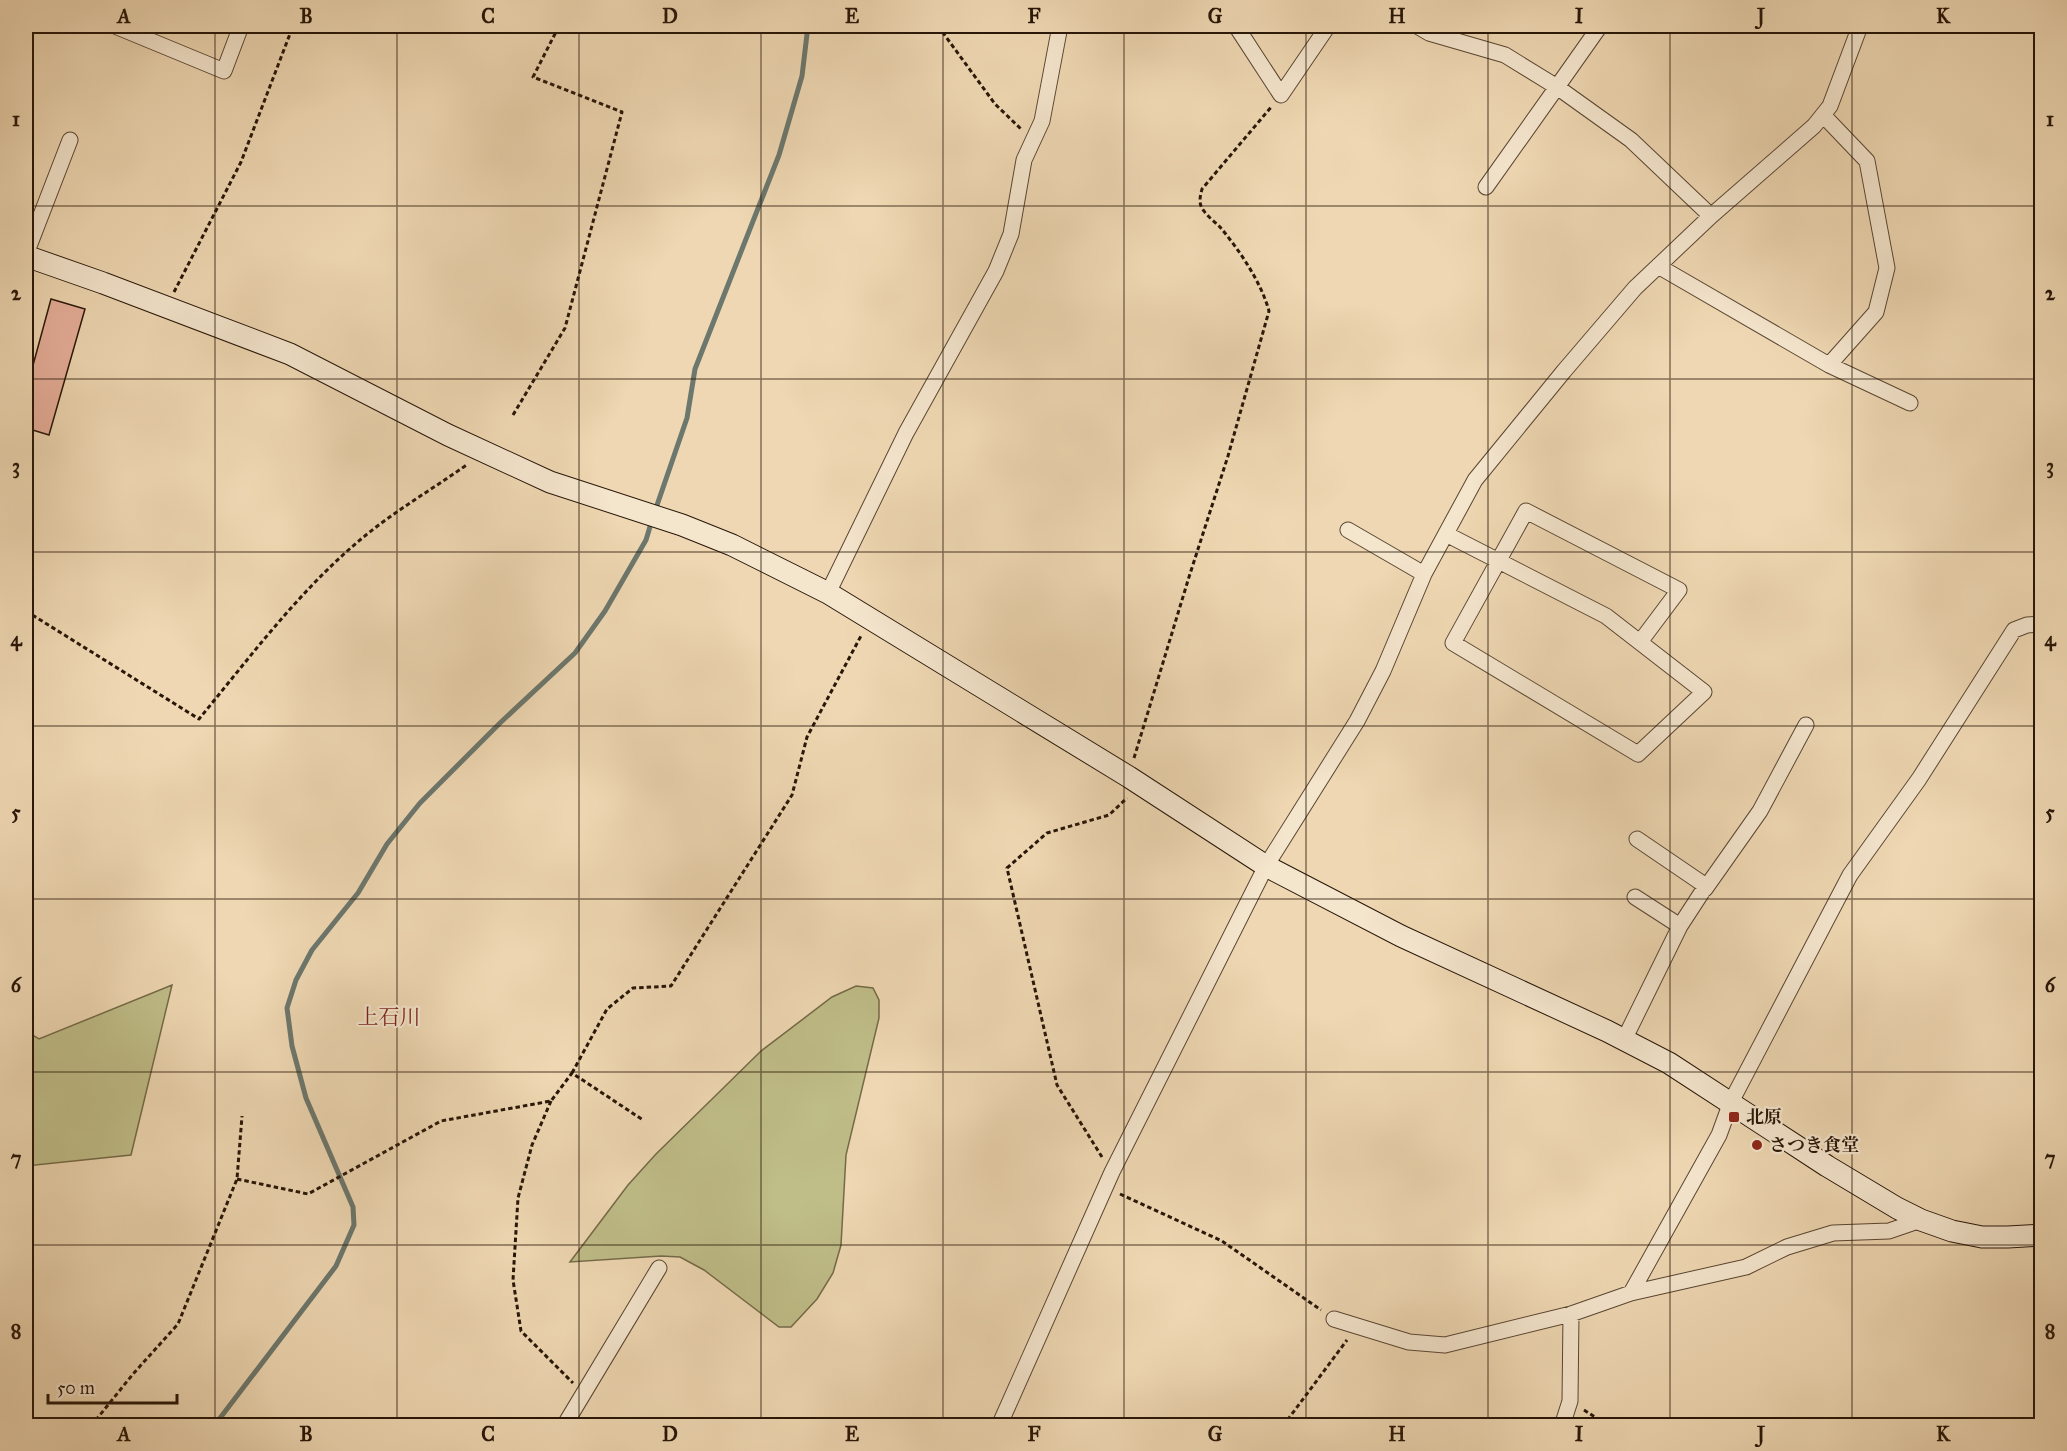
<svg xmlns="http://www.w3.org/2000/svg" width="2067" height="1451" font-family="'IM FELL Great Primer','Noto Serif JP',serif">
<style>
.green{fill:#bfbd88;stroke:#746a48;stroke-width:1.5}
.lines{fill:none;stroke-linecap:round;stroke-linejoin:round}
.stream{stroke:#6c776d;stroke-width:5}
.building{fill:#e6ae9a;stroke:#281608;stroke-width:1.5}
.street-casing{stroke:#5a4632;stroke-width:17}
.secondary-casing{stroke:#281608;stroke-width:23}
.path{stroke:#281608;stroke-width:3;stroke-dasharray:4.5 3;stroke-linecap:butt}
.street{stroke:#f4e5cd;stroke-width:15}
.secondary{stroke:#f4e5cd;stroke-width:21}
.grid{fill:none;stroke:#281608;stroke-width:1.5;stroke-opacity:0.55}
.poi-dot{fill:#8f2418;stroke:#f4e5cd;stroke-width:2}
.labels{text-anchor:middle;stroke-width:4.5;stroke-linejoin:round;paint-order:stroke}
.poi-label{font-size:18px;font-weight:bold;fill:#281608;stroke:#f4e5cd;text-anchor:start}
.quarter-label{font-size:21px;fill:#7a1f14;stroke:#f4e5cd}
.neatline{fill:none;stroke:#281608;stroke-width:2}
.grid-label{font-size:20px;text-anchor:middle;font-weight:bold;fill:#281608}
</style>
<rect width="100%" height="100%" fill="#eed7b2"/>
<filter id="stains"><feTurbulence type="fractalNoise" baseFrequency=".00333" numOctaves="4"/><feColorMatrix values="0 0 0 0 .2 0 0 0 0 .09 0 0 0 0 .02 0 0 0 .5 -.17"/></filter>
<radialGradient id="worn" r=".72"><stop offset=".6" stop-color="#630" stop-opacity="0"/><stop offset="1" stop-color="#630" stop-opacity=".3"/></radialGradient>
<path class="green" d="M172,985L131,1155L26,1166V1031L39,1039Z
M856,986L873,988L879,1000V1018L846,1155L841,1245L833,1273L817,1299L791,1327H779L704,1270L680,1257L661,1256L570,1262L628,1185L656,1154L761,1051L832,997Z"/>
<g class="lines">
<path class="stream" d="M655,511L687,418L695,369L779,155L802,76L808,26
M214,1426L336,1266L354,1225L353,1207L306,1098L292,1046L287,1008L296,980L312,950L358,893L387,844L420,803L500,723L575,653L605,611L646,540L652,520"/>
</g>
<path class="building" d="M51,299L85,309L49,435L26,428V391Z"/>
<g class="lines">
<g class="street-casing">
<path id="street" d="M115,26L224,71L241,26
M1236,26L1281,95L1328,26
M1417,26L1429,33L1505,55L1557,87L1600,26
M1486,187L1557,87L1631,140L1711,216
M26,254L70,140
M1658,266L1829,365L1876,312L1887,268L1867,161L1823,115
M1829,365L1910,403
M1348,530L1424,574
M1446,534L1606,616L1704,692L1638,754L1453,643L1526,511L1679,590L1640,642
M828,593L906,433L996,271L1011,234L1024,160L1042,121L1060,26
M1705,889L1760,811L1806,725
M1635,897L1680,926
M1624,1040L1680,926L1706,886L1637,839
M1631,1293L1719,1135L1731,1102L1850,875L1919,779L2014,630L2027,625L2042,624
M1334,1319L1409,1342L1445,1345L1571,1314L1631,1293L1746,1267L1787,1247L1833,1233L1889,1231L1921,1220
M567,1421L659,1268
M999,1426L1112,1172L1266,866L1357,721L1383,671L1424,574L1475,480L1564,371L1635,288L1711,216L1814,126L1830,106L1860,26
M1562,1426L1570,1401L1571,1314"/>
</g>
<g class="secondary-casing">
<path id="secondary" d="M26,256L103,283L290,354L448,435L550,482L682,525L732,545L828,593L1129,777L1266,866L1401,936L1607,1031L1669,1063L1827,1166L1897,1208L1921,1220L1952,1231L1982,1237H2008L2042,1235"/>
</g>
<path class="path" d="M938,26L995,104L1021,129
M174,292L241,162L293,26
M513,415L565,328L622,112L533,77L559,26
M26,611L199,719C251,656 302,587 366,535C398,509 434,488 468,464
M1134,758L1189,577L1228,456L1269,311C1261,282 1240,251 1220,227C1215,222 1208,217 1204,211C1198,204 1200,197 1202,189L1272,106
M572,1073L607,1009L633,988L671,986L792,795L807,737L862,634
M551,1101L532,1145L518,1198L513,1280L521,1331L573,1383
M1102,1157L1057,1085L1007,868L1047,833L1109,815L1127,798
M237,1179L308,1194L441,1121L551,1101L572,1073L643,1120
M1120,1194L1222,1241L1321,1310
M1584,1410L1609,1426
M91,1426L133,1374L178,1324L237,1179L242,1116
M1283,1426L1347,1340"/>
<use href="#street" class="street"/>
<use href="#secondary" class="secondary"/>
</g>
<path class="grid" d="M215,26V1426M397,26V1426M579,26V1426M761,26V1426M943,26V1426M1124,26V1426M1306,26V1426M1488,26V1426M1670,26V1426M1852,26V1426M26,206H2042M26,379H2042M26,552H2042M26,726H2042M26,899H2042M26,1072H2042M26,1245H2042"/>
<g class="poi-dot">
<rect x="1728" y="1111" width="12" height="12" rx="3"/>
<circle cx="1757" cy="1145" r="6"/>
</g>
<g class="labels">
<g class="poi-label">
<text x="1746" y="1123">北原</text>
<text x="1769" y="1151">さつき食堂</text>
</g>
<g class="quarter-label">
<text x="389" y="1024">上石川</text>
</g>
</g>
<rect width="2067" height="1451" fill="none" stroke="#eed7b2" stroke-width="66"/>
<path d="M48 1394v9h129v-9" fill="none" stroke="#281608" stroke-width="3"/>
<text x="57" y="1394" font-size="18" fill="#281608" stroke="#f4e5cd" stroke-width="4.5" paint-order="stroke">50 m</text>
<rect x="33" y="33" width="2001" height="1385" class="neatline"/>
<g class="grid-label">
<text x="124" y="23">A</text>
<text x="306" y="23">B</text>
<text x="488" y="23">C</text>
<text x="670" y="23">D</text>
<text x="852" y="23">E</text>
<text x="1034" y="23">F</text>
<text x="1215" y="23">G</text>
<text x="1397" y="23">H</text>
<text x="1579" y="23">I</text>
<text x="1761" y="23">J</text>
<text x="1943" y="23">K</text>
<text x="16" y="126">1</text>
<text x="2050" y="126">1</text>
<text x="16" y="300">2</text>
<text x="2050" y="300">2</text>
<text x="16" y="473">3</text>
<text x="2050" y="473">3</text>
<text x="16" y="646">4</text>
<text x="2050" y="646">4</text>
<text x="16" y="819">5</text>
<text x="2050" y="819">5</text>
<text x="16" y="992">6</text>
<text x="2050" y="992">6</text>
<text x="16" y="1165">7</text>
<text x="2050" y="1165">7</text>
<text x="16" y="1338">8</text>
<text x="2050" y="1338">8</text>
<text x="124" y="1441">A</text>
<text x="306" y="1441">B</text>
<text x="488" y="1441">C</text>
<text x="670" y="1441">D</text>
<text x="852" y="1441">E</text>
<text x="1034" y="1441">F</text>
<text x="1215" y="1441">G</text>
<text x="1397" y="1441">H</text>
<text x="1579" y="1441">I</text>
<text x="1761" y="1441">J</text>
<text x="1943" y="1441">K</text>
</g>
<rect width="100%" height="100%" filter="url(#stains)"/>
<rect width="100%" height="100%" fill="url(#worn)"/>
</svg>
